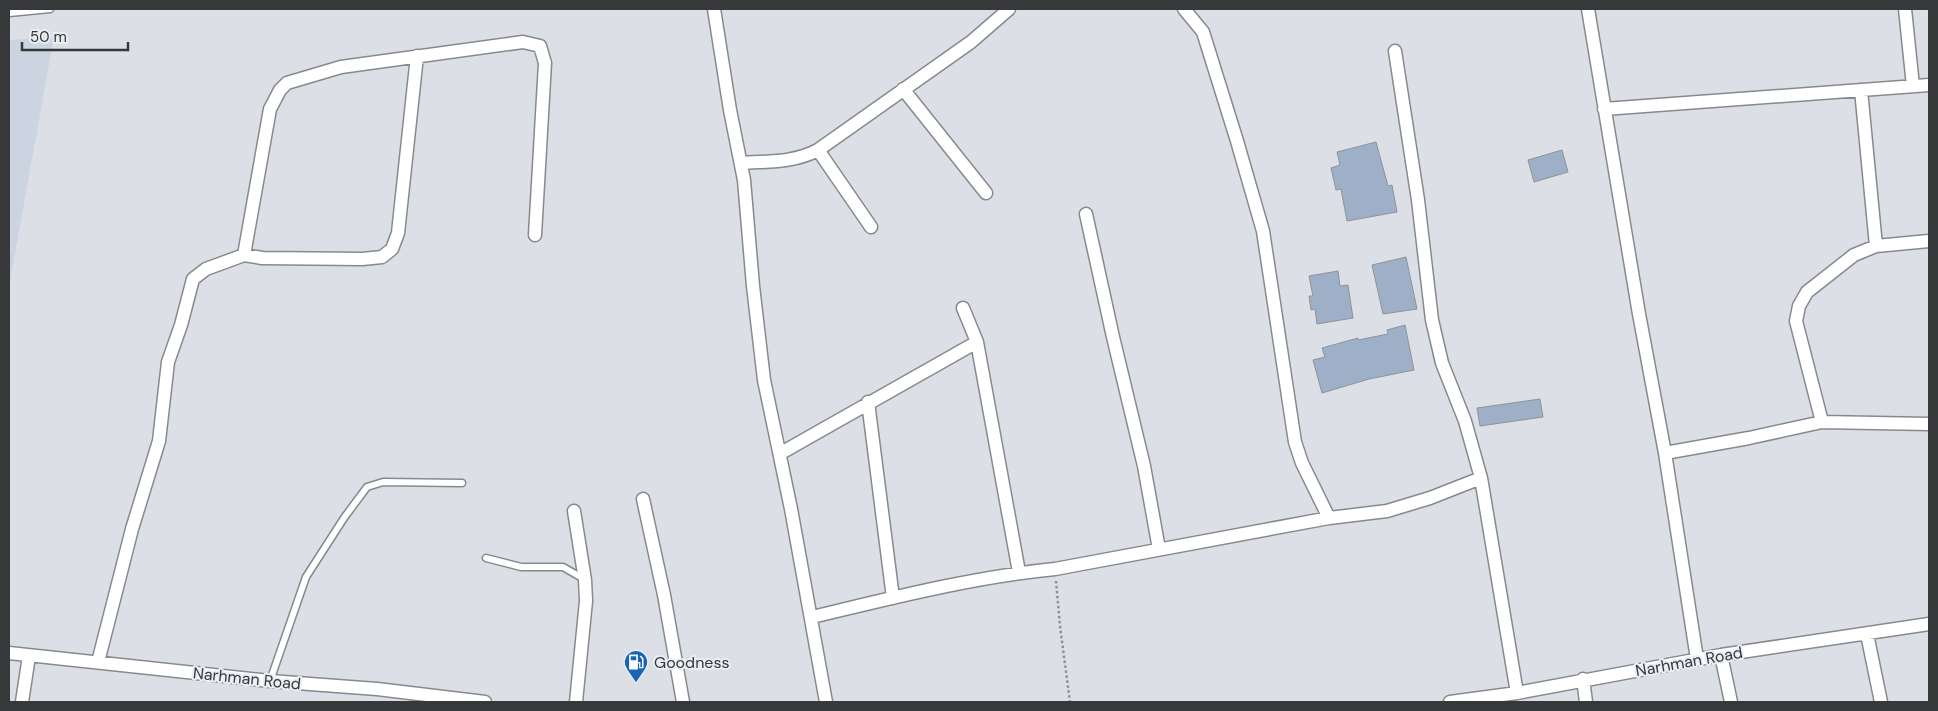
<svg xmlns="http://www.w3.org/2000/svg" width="1938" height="711" font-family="'DM Sans',sans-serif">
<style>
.built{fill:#cbd4e0}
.building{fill:#9db0c8;stroke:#8f9398}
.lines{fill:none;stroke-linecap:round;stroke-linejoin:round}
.lane-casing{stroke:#868a8f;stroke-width:9}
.street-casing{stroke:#868a8f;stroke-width:15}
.path{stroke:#8d9094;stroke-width:2.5;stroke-dasharray:2.5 2.5;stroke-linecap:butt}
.lane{stroke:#fff;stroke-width:6}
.street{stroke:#fff;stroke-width:12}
.labels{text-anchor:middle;stroke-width:4;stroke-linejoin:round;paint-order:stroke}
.street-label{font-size:16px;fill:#36383a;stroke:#e9eef3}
.poi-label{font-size:16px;fill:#36383a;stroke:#e9eef3;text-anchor:start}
</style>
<rect width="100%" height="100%" fill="#dce0e6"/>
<path class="built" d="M54,37L9,287V40Z"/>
<path class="building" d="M1376,142L1388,186L1392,185L1397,212L1347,221L1341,189L1336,190L1331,168L1340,165L1337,152Z
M1562,150L1568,172L1534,182L1528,160Z
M1406,257L1417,309L1383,314L1372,265Z
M1338,271L1340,286L1348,285L1353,318L1317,324L1315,309L1311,310L1309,296H1313L1309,276Z
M1405,325L1414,370L1369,379L1322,393L1313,360L1325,357L1322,348L1358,338V340L1388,334L1387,330Z
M1540,399L1543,417L1480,426L1477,408Z"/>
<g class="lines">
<g class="lane-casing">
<path id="lane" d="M9,13L50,9
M486,558L521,567H563L584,579
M270,681L306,577L344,518L367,487L383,482L462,483"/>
</g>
<g class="street-casing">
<path id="street" d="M714,9L730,110L744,180L753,286L764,380L791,509L826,702
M1184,9L1203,32L1237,141L1263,231L1295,442L1302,463L1329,518
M1588,9L1639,314L1665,453L1697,659
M1905,9L1913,86
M1395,51L1418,200L1432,320L1442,363L1465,421L1481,478L1517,693
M903,89L986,193
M1861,90L1876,246
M1604,109L1929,85
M818,150L871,227
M742,163C769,161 793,163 818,150L971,42L1009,9
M1086,214L1113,337L1144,466L1159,549
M244,255L270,109L280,90L287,83L341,67L523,42L540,46L545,63L535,235
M963,308L977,342L1019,572
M868,402L893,598
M1822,422L1796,321L1799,306L1807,292L1854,255L1876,246L1929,241
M781,453L977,342
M1665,453L1749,438L1822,422L1929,424
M643,499L664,595L683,702
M574,511L585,580L586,601L576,702
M812,617C892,598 973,577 1055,569L1329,518L1387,511L1430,498L1481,478
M1867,634L1881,702
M9,653L270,681L377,689L485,702
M1721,655L1731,702
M98,662L132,529L159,441L168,362L181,325L193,279L206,269L244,255L262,258L362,259L382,257L392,249L398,233L417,56
M1583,679L1586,702
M22,702L29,656
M1450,702L1517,693L1721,655L1929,624"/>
</g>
<path class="path" d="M1056,581L1060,626L1070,702"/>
<use href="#lane" class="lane"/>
<use href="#street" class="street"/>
</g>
<defs>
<g id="fuel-pin" transform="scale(1.25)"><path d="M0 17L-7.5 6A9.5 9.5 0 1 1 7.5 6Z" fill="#1b63b3" stroke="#e9eef3"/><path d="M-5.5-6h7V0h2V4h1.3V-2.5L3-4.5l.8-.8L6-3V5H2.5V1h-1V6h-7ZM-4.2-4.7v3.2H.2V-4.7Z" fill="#fff"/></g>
</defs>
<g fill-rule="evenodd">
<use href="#fuel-pin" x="636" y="662"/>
</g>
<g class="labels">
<g class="street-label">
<text transform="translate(1689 661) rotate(-10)" y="6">Narhman Road</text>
<text transform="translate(247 678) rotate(6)" y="6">Narhman Road</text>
</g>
<g class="poi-label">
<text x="654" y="668">Goodness</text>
</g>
</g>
<rect width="1938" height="711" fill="none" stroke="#36383a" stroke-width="20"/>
<path d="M22 42v8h106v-8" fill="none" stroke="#36383a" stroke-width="2.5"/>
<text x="30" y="42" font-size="15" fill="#36383a" stroke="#e9eef3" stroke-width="4" paint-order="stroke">50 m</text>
</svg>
